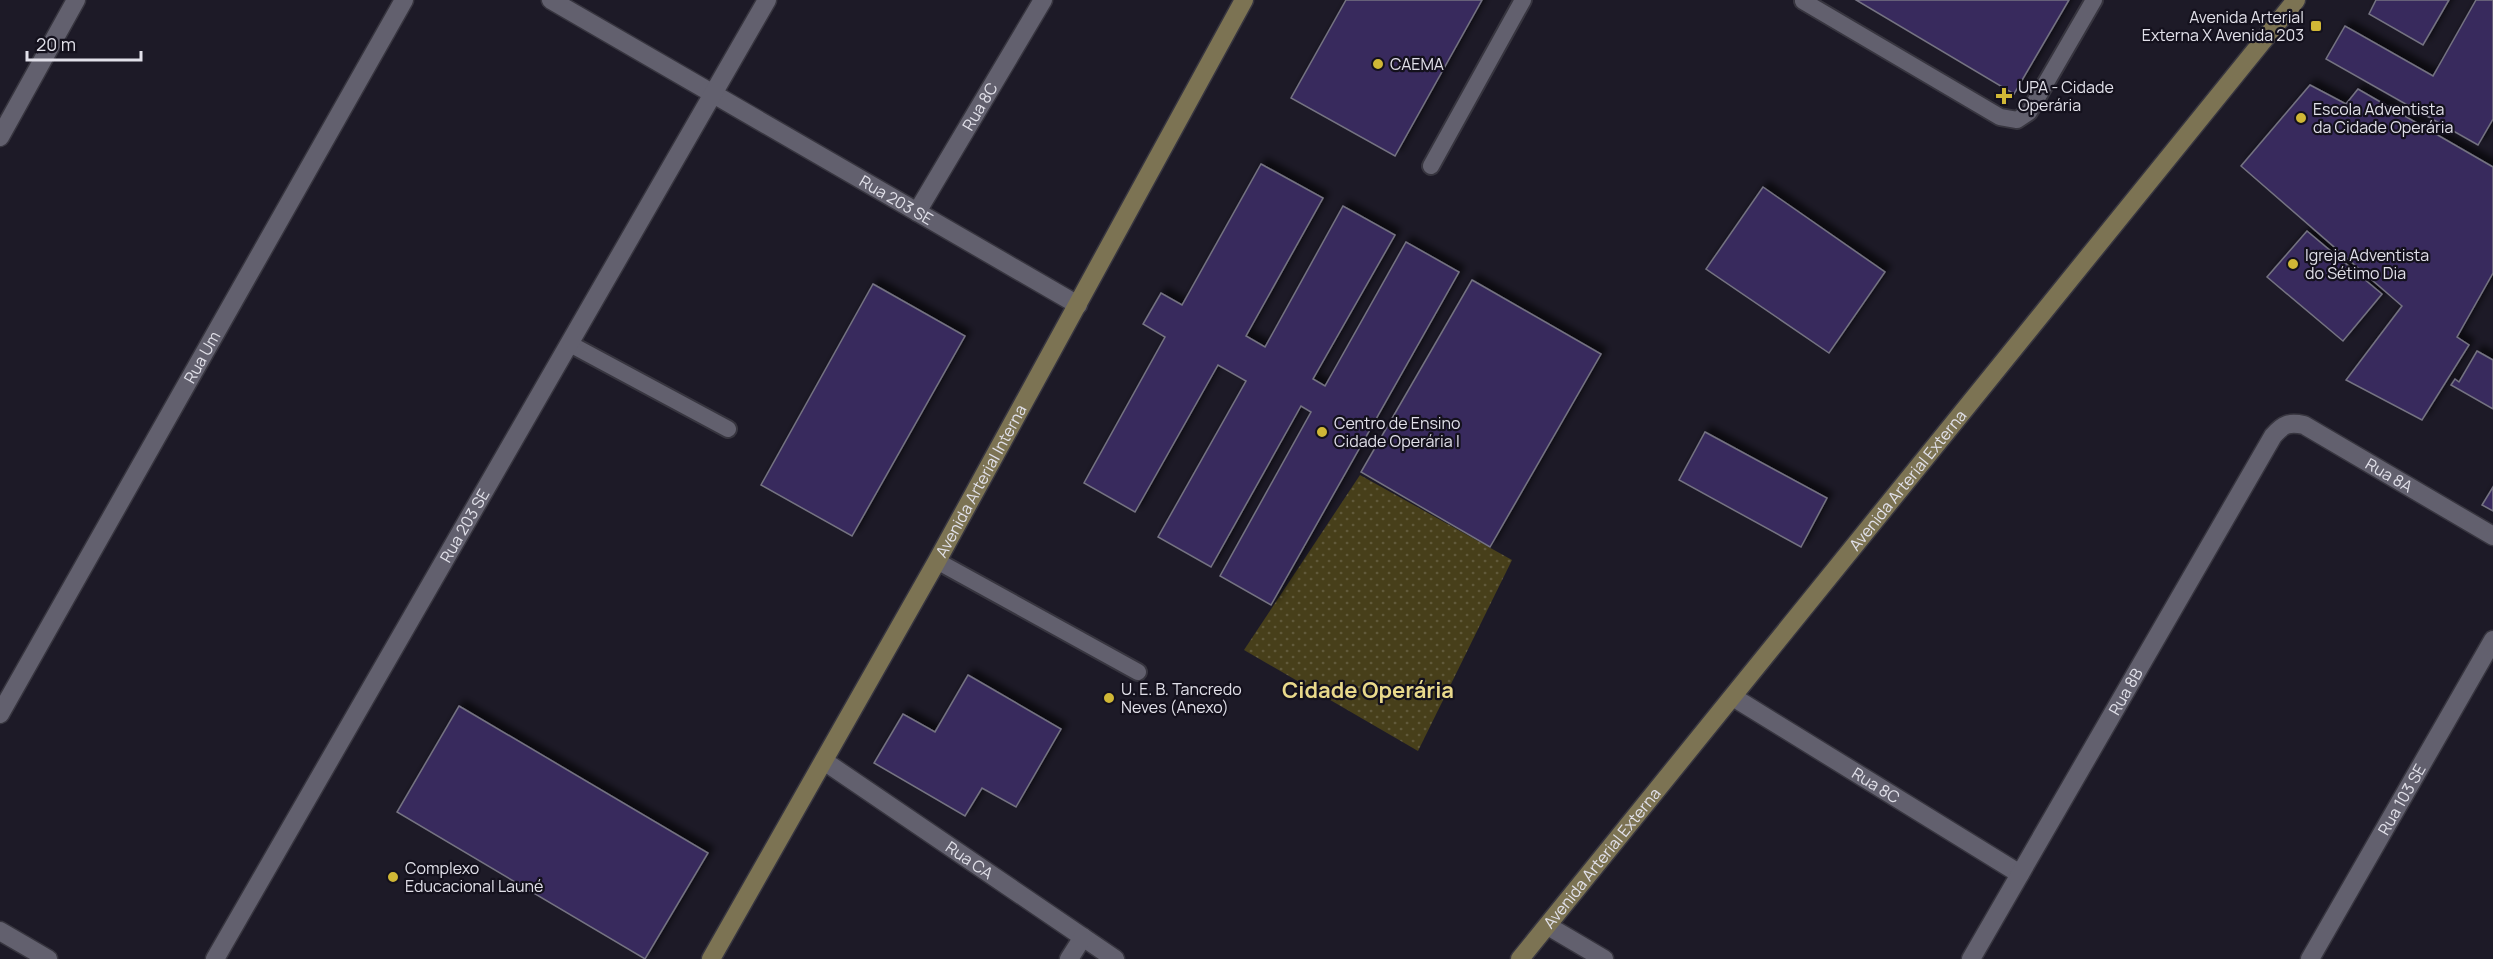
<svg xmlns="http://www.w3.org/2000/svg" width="2493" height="959" font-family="Manrope,sans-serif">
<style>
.grass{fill:url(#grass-dots)}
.building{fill:#382c5d;stroke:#757382;stroke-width:1.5;filter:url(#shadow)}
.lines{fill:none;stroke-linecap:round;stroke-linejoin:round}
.lane-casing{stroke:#37353f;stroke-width:20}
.street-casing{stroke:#37353f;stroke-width:21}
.secondary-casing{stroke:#37353f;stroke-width:21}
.lane{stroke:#62606e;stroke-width:16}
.street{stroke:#62606e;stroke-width:18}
.secondary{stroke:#7c7353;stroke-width:18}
.poi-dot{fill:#d0b736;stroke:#14111d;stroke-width:2}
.labels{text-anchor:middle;stroke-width:4.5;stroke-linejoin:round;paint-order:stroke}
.poi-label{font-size:16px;fill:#e1e0e9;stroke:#14111d;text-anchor:start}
.street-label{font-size:16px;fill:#e1e0e9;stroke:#14111d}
.district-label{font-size:22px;font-weight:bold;fill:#e9d98b;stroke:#14111d}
</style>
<defs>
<pattern id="grass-dots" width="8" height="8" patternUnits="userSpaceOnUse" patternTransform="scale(1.5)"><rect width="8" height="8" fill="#473f1a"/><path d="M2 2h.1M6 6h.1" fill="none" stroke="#615a3b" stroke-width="1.8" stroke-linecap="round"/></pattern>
<filter id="shadow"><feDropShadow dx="5.5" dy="-5.5" stdDeviation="3" flood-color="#0009"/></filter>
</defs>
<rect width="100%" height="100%" fill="#1d1a27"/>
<path class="grass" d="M1360,475L1512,560L1418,751L1244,650Z"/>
<path class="building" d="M1346,0H1482L1395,156L1291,98Z
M1856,0H2069L2014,94Z
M2376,0H2449L2423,45L2369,14Z
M2476,0H2493V119L2478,145L2326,59L2345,26L2433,76Z
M2310,85L2346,104L2358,89L2493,167V273L2457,337L2469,345L2422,420L2346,380L2402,306L2241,166Z
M1261,164L1323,198L1246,336L1265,347L1343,206L1395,235L1313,379L1325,386L1406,242L1459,272L1271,605L1220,576L1311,412L1301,406L1211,567L1158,537L1246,381L1218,365L1135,512L1084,483L1165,337L1143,324L1161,293L1182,305Z
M1763,187L1885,272L1829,353L1706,269Z
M2307,231L2382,294L2343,341L2267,277Z
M1472,280L1601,354L1490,547L1361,472Z
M873,284L965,336L852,536L761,485Z
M2477,351L2493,360V409L2451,385L2455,379L2459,382Z
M1705,432L1827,498L1801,547L1679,480Z
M2493,487V511L2482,505Z
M968,675L1061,729L1016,807L982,788L965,816L874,763L903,714L935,732Z
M459,706L708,853L645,959L397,812Z"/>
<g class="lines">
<g class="lane-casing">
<path id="lane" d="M1803,1L2000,117L2017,120L2029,112L2094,0
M1431,166L1523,0
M570,344L728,429
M937,561L1138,672"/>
</g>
<g class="street-casing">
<g id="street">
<path id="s1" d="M551,0L1078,305"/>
<path d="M0,137L76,0"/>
<path id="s2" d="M917,212L1043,0"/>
<path id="s3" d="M1733,697L2020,874"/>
<path id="s4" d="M0,714L404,0"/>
<path id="s5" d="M824,761L1115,959"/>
<path d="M1548,926L1604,959"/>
<path d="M0,931L48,959"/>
<path id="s6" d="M215,959L767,0"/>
<path d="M1069,959L1083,937"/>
<path id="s7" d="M1971,959L2273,436C2283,424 2289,422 2304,425L2493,536"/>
<path id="s8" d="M2310,959L2493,640"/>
</g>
</g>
<g class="secondary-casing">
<g id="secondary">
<path id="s9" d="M711,959L937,561L1244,0"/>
<path id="s10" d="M1520,959L2296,0"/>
</g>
</g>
<use href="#lane" class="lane"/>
<use href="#street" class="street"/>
<use href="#secondary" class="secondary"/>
</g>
<g class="poi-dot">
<rect x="2310" y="20" width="12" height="12" rx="3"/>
<circle cx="1378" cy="64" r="6"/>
<path d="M2001 87h6v6h6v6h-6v6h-6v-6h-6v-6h6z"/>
<circle cx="2301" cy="118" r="6"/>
<circle cx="2293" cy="264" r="6"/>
<circle cx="1322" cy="432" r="6"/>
<circle cx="1109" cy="698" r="6"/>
<circle cx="393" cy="877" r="6"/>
</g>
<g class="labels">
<g class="poi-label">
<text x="2304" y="23" text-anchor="end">Avenida Arterial<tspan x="2304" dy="18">Externa X Avenida 203</tspan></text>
<text x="1390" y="70">CAEMA</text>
<text x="2018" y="93">UPA - Cidade<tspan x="2018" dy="18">Operária</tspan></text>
<text x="2313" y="115">Escola Adventista<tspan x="2313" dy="18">da Cidade Operária</tspan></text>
<text x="2305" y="261">Igreja Adventista<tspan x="2305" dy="18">do Sétimo Dia</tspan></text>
<text x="1334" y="429">Centro de Ensino<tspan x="1334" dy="18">Cidade Operária I</tspan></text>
<text x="1121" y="695">U. E. B. Tancredo<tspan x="1121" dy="18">Neves (Anexo)</tspan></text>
<text x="405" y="874">Complexo<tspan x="405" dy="18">Educacional Launé</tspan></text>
</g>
<g class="street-label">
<text dy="6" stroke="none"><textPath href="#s2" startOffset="123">Rua 8C</textPath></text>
<text dy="6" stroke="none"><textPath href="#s1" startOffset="399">Rua 203 SE</textPath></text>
<text dy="6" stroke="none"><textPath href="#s4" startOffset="410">Rua Um</textPath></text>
<text dy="6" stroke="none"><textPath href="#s7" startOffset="738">Rua 8A</textPath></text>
<text dy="6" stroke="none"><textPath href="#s10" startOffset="616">Avenida Arterial Externa</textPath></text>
<text dy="6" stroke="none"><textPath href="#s9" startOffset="549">Avenida Arterial Interna</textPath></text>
<text dy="6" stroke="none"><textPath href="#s6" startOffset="500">Rua 203 SE</textPath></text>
<text dy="6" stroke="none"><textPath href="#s7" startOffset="309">Rua 8B</textPath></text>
<text dy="6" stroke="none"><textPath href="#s3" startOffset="168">Rua 8C</textPath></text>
<text dy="6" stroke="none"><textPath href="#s8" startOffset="184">Rua 103 SE</textPath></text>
<text dy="6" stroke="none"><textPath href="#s10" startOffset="130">Avenida Arterial Externa</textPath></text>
<text dy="6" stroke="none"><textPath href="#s5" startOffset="176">Rua CA</textPath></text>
</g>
<g class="district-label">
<text x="1368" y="698">Cidade Operária</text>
</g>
</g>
<path d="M27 51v9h114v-9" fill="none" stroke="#e1e0e9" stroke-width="3"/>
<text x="36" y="51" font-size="18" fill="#e1e0e9" stroke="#14111d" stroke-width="4.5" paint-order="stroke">20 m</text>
</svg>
